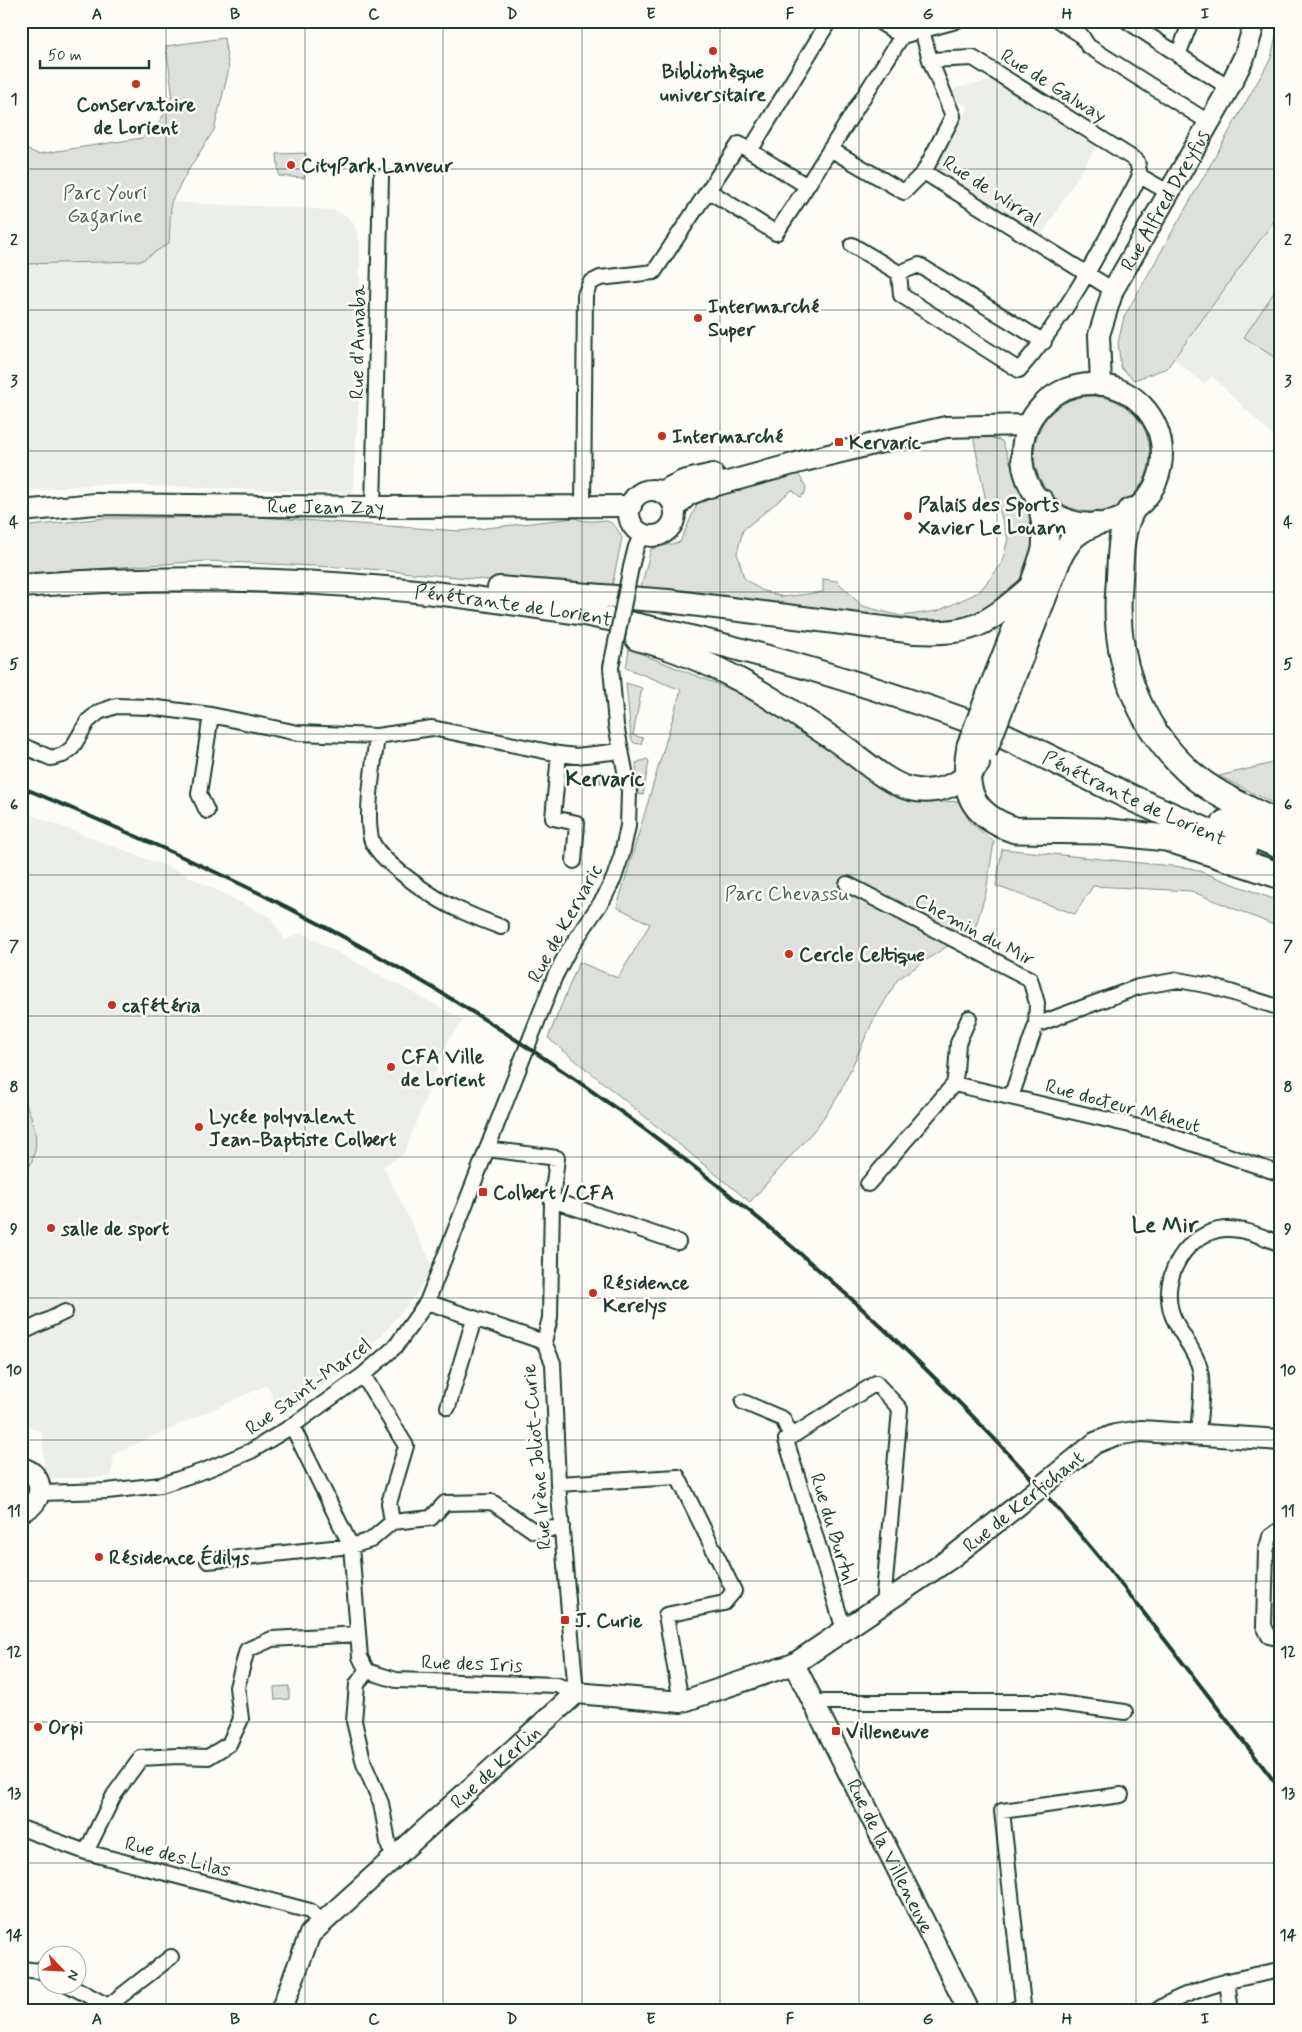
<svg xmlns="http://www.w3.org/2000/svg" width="1302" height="2032" font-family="Mynerve,sans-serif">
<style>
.built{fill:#eceee9}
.green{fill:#dde0db;stroke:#7e8e88}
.water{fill:#aeb8b1;stroke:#75877f}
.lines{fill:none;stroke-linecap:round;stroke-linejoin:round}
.street-casing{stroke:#1f3d34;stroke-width:18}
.secondary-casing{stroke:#1f3d34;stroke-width:24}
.primary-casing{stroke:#1f3d34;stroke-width:26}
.highway-casing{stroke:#1f3d34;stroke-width:29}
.street{stroke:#fdfcf7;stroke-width:14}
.secondary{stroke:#fdfcf7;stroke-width:20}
.primary{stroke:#fdfcf7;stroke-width:22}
.highway{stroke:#fdfcf7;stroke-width:25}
.rail{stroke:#1f3d34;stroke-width:4}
.street-bridge-casing{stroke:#1f3d34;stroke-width:18;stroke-linecap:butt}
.secondary-bridge-casing{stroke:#1f3d34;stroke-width:24;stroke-linecap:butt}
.primary-bridge-casing{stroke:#1f3d34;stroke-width:26;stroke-linecap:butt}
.highway-bridge-casing{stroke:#1f3d34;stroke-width:29;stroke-linecap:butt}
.street-bridge{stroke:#fdfcf7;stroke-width:14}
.secondary-bridge{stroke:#fdfcf7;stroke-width:20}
.primary-bridge{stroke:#fdfcf7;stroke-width:22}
.highway-bridge{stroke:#fdfcf7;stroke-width:25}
.grid{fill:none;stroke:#1f3d34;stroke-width:1;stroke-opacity:0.55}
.poi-dot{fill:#c8321e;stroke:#fdfcf7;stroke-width:2}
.labels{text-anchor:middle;stroke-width:5;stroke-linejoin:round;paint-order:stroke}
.poi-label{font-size:20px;font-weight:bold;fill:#1f3d34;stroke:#fdfcf7;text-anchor:start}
.street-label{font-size:20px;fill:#1f3d34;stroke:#fdfcf7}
.park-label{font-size:20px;fill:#455e55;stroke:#fdfcf7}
.quarter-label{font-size:22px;font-weight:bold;fill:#1f3d34;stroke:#fdfcf7}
.neatline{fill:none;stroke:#1f3d34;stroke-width:2}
.grid-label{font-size:16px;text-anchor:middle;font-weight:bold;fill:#1f3d34}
</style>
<rect width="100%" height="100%" fill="#fdfcf7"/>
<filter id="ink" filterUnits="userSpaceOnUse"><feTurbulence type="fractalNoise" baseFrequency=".02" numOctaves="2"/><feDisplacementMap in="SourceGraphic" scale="10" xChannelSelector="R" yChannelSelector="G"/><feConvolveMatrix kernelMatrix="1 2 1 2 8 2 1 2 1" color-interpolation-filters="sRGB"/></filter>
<g filter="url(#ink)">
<path class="built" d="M999,79L1097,145L1040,238L938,173L936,166V159L969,107L956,101L952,95L955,88Z
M1281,193V444L1212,376L1204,384L1163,350Z
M171,202L333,210L345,215L352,221L357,231L360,242V379L353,493L96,484L21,492V264L141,261L169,242Z
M21,811L178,871L270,917L285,940L301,933L464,1020L448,1040L404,1154L383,1166L433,1267L416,1294L382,1335L305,1401L282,1417L267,1385L114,1454L111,1477L45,1479L42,1432L21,1424Z"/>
<path class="green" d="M1279,21H1281V211L1167,368L1134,380L1121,368L1118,343L1124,317L1271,58Z
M224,38L229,69L214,130L189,169L171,202L169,243L141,261L21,264V147L38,154L142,138L159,122L170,105L172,90L166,46Z
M306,153L304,178L279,176L277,154Z
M1281,282V362L1244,337Z
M1034 454a58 58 0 1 1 116 0a58 58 0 1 1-116 0Z
M973,435L987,436L1002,441L1023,495L1035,509L1042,526L1019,589L984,616L944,627L640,591L651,549L680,542L698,502L797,472L806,487L805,493L800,497L792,490L743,530L737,553L744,578L761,590L783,597L823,592V579L837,581L862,606L901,616L938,611L979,592L1001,565L1008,539L997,502H986Z
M258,517L460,531L575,518C598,528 608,508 622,538L611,591L357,568L206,561L21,574V527L105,518Z
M629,649L737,692L812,736L872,782L898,798L927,803L959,801L970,822L994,842L986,892L971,942L949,945L898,979L873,1021L839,1095L817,1127L750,1202L548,1038L579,962L618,978L650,924L617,907L681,690L626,668Z
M626,683L642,688L633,735L643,738L641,744L634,743L631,738Z
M647,759L649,761L643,795L638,794L636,763Z
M1281,761V807L1219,776Z
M1002,849L1191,868L1281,902V928L1191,891L1093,886L1075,914L996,886Z
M21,1093C37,1127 44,1148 21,1181V1156L24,1139L21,1119Z
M289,1686V1699L275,1700L274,1687Z"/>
<path class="water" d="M587,773L606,774V783L587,782Z"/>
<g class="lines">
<g class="street-casing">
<path id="street" d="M878,21L902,36
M1059,21L1081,35L1088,46L1202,118
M1127,21L1229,88
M922,30L930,60L973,58L1137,161L1140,176L1168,192
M1178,55L1191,21
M930,60L953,116L924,172L1113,290
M830,149L904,192L924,172
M750,151L829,21
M709,191L776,233L807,186
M852,245L899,273L901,295L1019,370C1070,312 1104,243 1140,176
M899,273L919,265L1044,342
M583,506L585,295L590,283L600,278L654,272L739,144L807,186L902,36L956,21
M373,507L381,177
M631,567L636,547L642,534
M377,736C374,763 365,813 371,838C375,859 435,899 455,908C470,915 485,921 501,927
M21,745L51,758L63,755L72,748L88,721L99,712L116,706L150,707L211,715L298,733L377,736L432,728L559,754L576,756L621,751
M559,754L553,818L577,823L574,861
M207,811L199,794L211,715
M847,884L1030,979L1037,1003L1036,1025L1011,1097
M1036,1025L1138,987L1178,980L1211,986L1281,1008
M954,1084L1156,1131L1281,1174
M487,1149L557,1158L552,1200L550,1318L544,1342
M868,1184L954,1084L956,1072L958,1043L969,1018
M552,1200L678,1242
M21,1333L65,1312
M363,1375L406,1446L389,1503L392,1522
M743,1402L783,1419L791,1437
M448,1407L474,1319
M292,1426L351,1546L360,1657L367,1671
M1198,1435C1199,1414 1204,1389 1200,1369C1195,1348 1177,1332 1171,1311C1161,1275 1187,1232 1225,1229C1244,1228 1263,1237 1281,1244
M558,1484L678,1477L734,1591L724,1603L666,1615L681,1702
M40,1493L107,1491L161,1485L206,1470L251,1451L292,1426L363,1375L396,1346L427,1302L555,976L568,951L604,898L614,878L622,854L628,826L629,791L616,725L611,667
M1281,1529L1270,1537L1266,1551L1264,1626L1269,1636L1281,1639
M208,1561L351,1546L371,1540L392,1522L431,1518L445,1503L492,1502L534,1531L562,1527
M844,1630L786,1440L876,1383L900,1409L883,1605
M367,1671L396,1680L557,1685L576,1693L558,1484L553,1363L544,1342L427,1302
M367,1671L357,1684L354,1721L364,1764L381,1803L389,1847L397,1856
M813,1702H1052L1125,1712
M21,1828L86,1852L310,1911L322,1924
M86,1852L114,1795L141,1758L177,1756L208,1757L229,1744L241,1719L237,1687L247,1650L272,1639L358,1634
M21,1969L40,1971L48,1974
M1227,1981L1231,2011
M67,1984L108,2006L171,1957
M1012,2011L1023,2005L1002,1811L1121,1795
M1156,2011C1190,1987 1240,1978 1281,1970"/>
</g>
<g class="secondary-casing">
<g id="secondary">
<circle cx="1092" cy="454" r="70"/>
<path id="s1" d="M1101,385L1099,335L1113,290L1229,88L1245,55L1255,21"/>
<circle cx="652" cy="513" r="23"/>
<path d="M660,492L683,481L713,474"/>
<path d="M675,508L688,495L706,488L804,461L898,438L946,427L1028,425"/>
<path id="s2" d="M21,511L95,504L373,507L631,506"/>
<path d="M21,1468C46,1473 45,1505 21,1511"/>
<path d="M1058,1473L1095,1443L1115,1435L1141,1431L1281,1440"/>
<path id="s3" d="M794,1664L969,2011"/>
<path id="s4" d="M281,2011L310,1934L576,1693L681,1702L794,1664L951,1558L1017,1506"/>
</g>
</g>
<g class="primary-casing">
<g id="primary">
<path id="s5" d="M21,586C187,573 352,579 516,604C544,608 572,611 599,617C733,643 863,682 990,729"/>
<path d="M499,588L668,601L915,632C976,635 988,623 1033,585"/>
<path d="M637,639C713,658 771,697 835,740C858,755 885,783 911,789C937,795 963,784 978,764"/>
<path d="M1008,692L1061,556C1071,538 1077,532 1096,524"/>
</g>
</g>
<g class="highway-casing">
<g id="highway">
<path d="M1131,511C1119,534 1121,560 1119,586C1113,655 1136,724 1189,772C1213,794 1251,810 1281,825"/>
<path d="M993,686L1033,585L1045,550L1046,532L1041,502"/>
<path id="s6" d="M990,729L1134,799L1244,848"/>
<path d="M970,746C962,790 970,815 1015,830L1100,831L1166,838L1281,876"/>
<path d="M1225,823L1281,846"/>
</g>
</g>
<use href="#street" class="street"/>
<use href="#secondary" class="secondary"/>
<use href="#primary" class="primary"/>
<use href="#highway" class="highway"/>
<path class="rail" d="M21,787C102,821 182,855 261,894C546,1035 803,1232 1018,1464C1113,1567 1195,1680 1281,1790"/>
<g class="street-bridge-casing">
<path id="street-bridge" d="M611,667L631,567"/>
</g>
<g class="secondary-bridge-casing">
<path id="secondary-bridge" d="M1017,1506L1058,1473"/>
</g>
<g class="primary-bridge-casing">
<path id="primary-bridge" d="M985,752L1008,692"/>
</g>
<g class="highway-bridge-casing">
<path id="highway-bridge" d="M970,746L993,686"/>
</g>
<use href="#street-bridge" class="street-bridge"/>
<use href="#secondary-bridge" class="secondary-bridge"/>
<use href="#primary-bridge" class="primary-bridge"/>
<use href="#highway-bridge" class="highway-bridge"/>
</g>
</g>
<path class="grid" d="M166,21V2011M305,21V2011M443,21V2011M582,21V2011M720,21V2011M859,21V2011M997,21V2011M1136,21V2011M21,169H1281M21,310H1281M21,451H1281M21,592H1281M21,734H1281M21,875H1281M21,1016H1281M21,1157H1281M21,1298H1281M21,1440H1281M21,1581H1281M21,1722H1281M21,1863H1281"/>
<g class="poi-dot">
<circle cx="713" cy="51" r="5"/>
<circle cx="136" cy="84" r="5"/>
<circle cx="291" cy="165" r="5"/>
<circle cx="698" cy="318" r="5"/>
<circle cx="662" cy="436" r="5"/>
<rect x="834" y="437" width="10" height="10" rx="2.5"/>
<circle cx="908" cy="516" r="5"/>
<circle cx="789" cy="954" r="5"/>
<circle cx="112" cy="1005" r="5"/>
<circle cx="391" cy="1067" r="5"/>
<circle cx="199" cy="1127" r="5"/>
<rect x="478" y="1187" width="10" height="10" rx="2.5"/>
<circle cx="51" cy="1228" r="5"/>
<circle cx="593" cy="1293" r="5"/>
<circle cx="99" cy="1557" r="5"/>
<rect x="560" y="1615" width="10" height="10" rx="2.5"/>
<circle cx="38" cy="1727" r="5"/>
<rect x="831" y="1726" width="10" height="10" rx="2.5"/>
</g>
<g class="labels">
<g class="poi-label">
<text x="713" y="78" text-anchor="middle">Bibliothèque<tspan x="713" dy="23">universitaire</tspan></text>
<text x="136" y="111" text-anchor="middle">Conservatoire<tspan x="136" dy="23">de Lorient</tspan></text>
<text x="301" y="172">CityPark Lanveur</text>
<text x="708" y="313">Intermarché<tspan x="708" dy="23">Super</tspan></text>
<text x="672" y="443">Intermarché</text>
<text x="849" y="449">Kervaric</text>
<text x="918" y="511">Palais des Sports<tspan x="918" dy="23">Xavier Le Louarn</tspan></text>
<text x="799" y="961">Cercle Celtique</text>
<text x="122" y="1012">cafétéria</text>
<text x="401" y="1063">CFA Ville<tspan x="401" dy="23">de Lorient</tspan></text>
<text x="209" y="1123">Lycée polyvalent<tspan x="209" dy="23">Jean-Baptiste Colbert</tspan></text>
<text x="493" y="1199">Colbert / CFA</text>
<text x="61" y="1235">salle de sport</text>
<text x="603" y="1289">Résidence<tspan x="603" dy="23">Kerelys</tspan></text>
<text x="109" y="1564">Résidence Édilys</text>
<text x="575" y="1627">J. Curie</text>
<text x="48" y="1734">Orpi</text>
<text x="846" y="1738">Villeneuve</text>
</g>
<g class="street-label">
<text transform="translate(1054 85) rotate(32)" y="7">Rue de Galway</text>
<text transform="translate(992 190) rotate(33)" y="7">Rue de Wirral</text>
<text dy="7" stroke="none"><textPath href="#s1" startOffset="201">Rue Alfred Dreyfus</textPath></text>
<text transform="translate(357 342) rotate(-89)" y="7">Rue d'Annaba</text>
<text dy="7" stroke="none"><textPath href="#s2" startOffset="305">Rue Jean Zay</textPath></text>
<text dy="7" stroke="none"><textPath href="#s5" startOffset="494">Pénétrante de Lorient</textPath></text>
<text dy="7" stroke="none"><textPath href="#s6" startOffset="160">Pénétrante de Lorient</textPath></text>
<text transform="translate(564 923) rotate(-61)" y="7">Rue de Kervaric</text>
<text transform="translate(975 929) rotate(28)" y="7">Chemin du Mir</text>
<text transform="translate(1123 1105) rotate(15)" y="7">Rue docteur Méheut</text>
<text transform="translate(308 1386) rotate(-36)" y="7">Rue Saint-Marcel</text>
<text transform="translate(536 1457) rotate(-95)" y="7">Rue Irène Joliot-Curie</text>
<text transform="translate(1023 1501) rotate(-39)" y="7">Rue de Kerfichant</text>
<text transform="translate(834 1529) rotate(73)" y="7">Rue du Burtul</text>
<text transform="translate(472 1663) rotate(2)" y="7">Rue des Iris</text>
<text dy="7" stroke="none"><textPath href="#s4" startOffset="332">Rue de Kerlin</textPath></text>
<text transform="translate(178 1856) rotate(15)" y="7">Rue des Lilas</text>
<text dy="7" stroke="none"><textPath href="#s3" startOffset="215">Rue de la Villeneuve</textPath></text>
</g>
<g class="park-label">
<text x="105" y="199">Parc Youri<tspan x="105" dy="23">Gagarine</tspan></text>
<text x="787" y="900">Parc Chevassu</text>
</g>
<g class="quarter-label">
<text x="605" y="786">Kervaric</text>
<text x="1165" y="1232">Le Mir</text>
</g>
</g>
<rect width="1302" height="2032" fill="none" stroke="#fdfcf7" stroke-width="55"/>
<g transform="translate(62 1970) rotate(115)"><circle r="24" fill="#fdfcf7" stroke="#a4b0a9"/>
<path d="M0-4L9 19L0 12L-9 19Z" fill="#c8321e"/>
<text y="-8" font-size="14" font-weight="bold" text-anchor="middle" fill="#1f3d34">N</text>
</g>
<path d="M40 60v8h109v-8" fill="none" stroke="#1f3d34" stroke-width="2.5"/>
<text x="48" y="60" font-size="15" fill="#1f3d34" stroke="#fdfcf7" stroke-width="4" paint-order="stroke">50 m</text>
<rect x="28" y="28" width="1246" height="1976" class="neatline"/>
<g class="grid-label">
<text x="97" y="19">A</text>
<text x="235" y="19">B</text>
<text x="374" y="19">C</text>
<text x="512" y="19">D</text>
<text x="651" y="19">E</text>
<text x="790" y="19">F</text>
<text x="928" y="19">G</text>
<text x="1067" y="19">H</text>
<text x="1205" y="19">I</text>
<text x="14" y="104">1</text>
<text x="1288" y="104">1</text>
<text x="14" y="245">2</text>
<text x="1288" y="245">2</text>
<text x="14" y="386">3</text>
<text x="1288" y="386">3</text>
<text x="14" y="527">4</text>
<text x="1288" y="527">4</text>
<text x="14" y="669">5</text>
<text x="1288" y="669">5</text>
<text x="14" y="810">6</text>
<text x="1288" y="810">6</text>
<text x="14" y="951">7</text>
<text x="1288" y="951">7</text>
<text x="14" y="1092">8</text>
<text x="1288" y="1092">8</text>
<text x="14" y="1234">9</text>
<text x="1288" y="1234">9</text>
<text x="14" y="1375">10</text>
<text x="1288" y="1375">10</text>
<text x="14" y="1516">11</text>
<text x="1288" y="1516">11</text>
<text x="14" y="1657">12</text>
<text x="1288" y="1657">12</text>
<text x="14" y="1798">13</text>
<text x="1288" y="1798">13</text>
<text x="14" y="1940">14</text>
<text x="1288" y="1940">14</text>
<text x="97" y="2024">A</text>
<text x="235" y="2024">B</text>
<text x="374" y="2024">C</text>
<text x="512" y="2024">D</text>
<text x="651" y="2024">E</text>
<text x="790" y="2024">F</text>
<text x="928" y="2024">G</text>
<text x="1067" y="2024">H</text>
<text x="1205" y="2024">I</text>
</g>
</svg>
